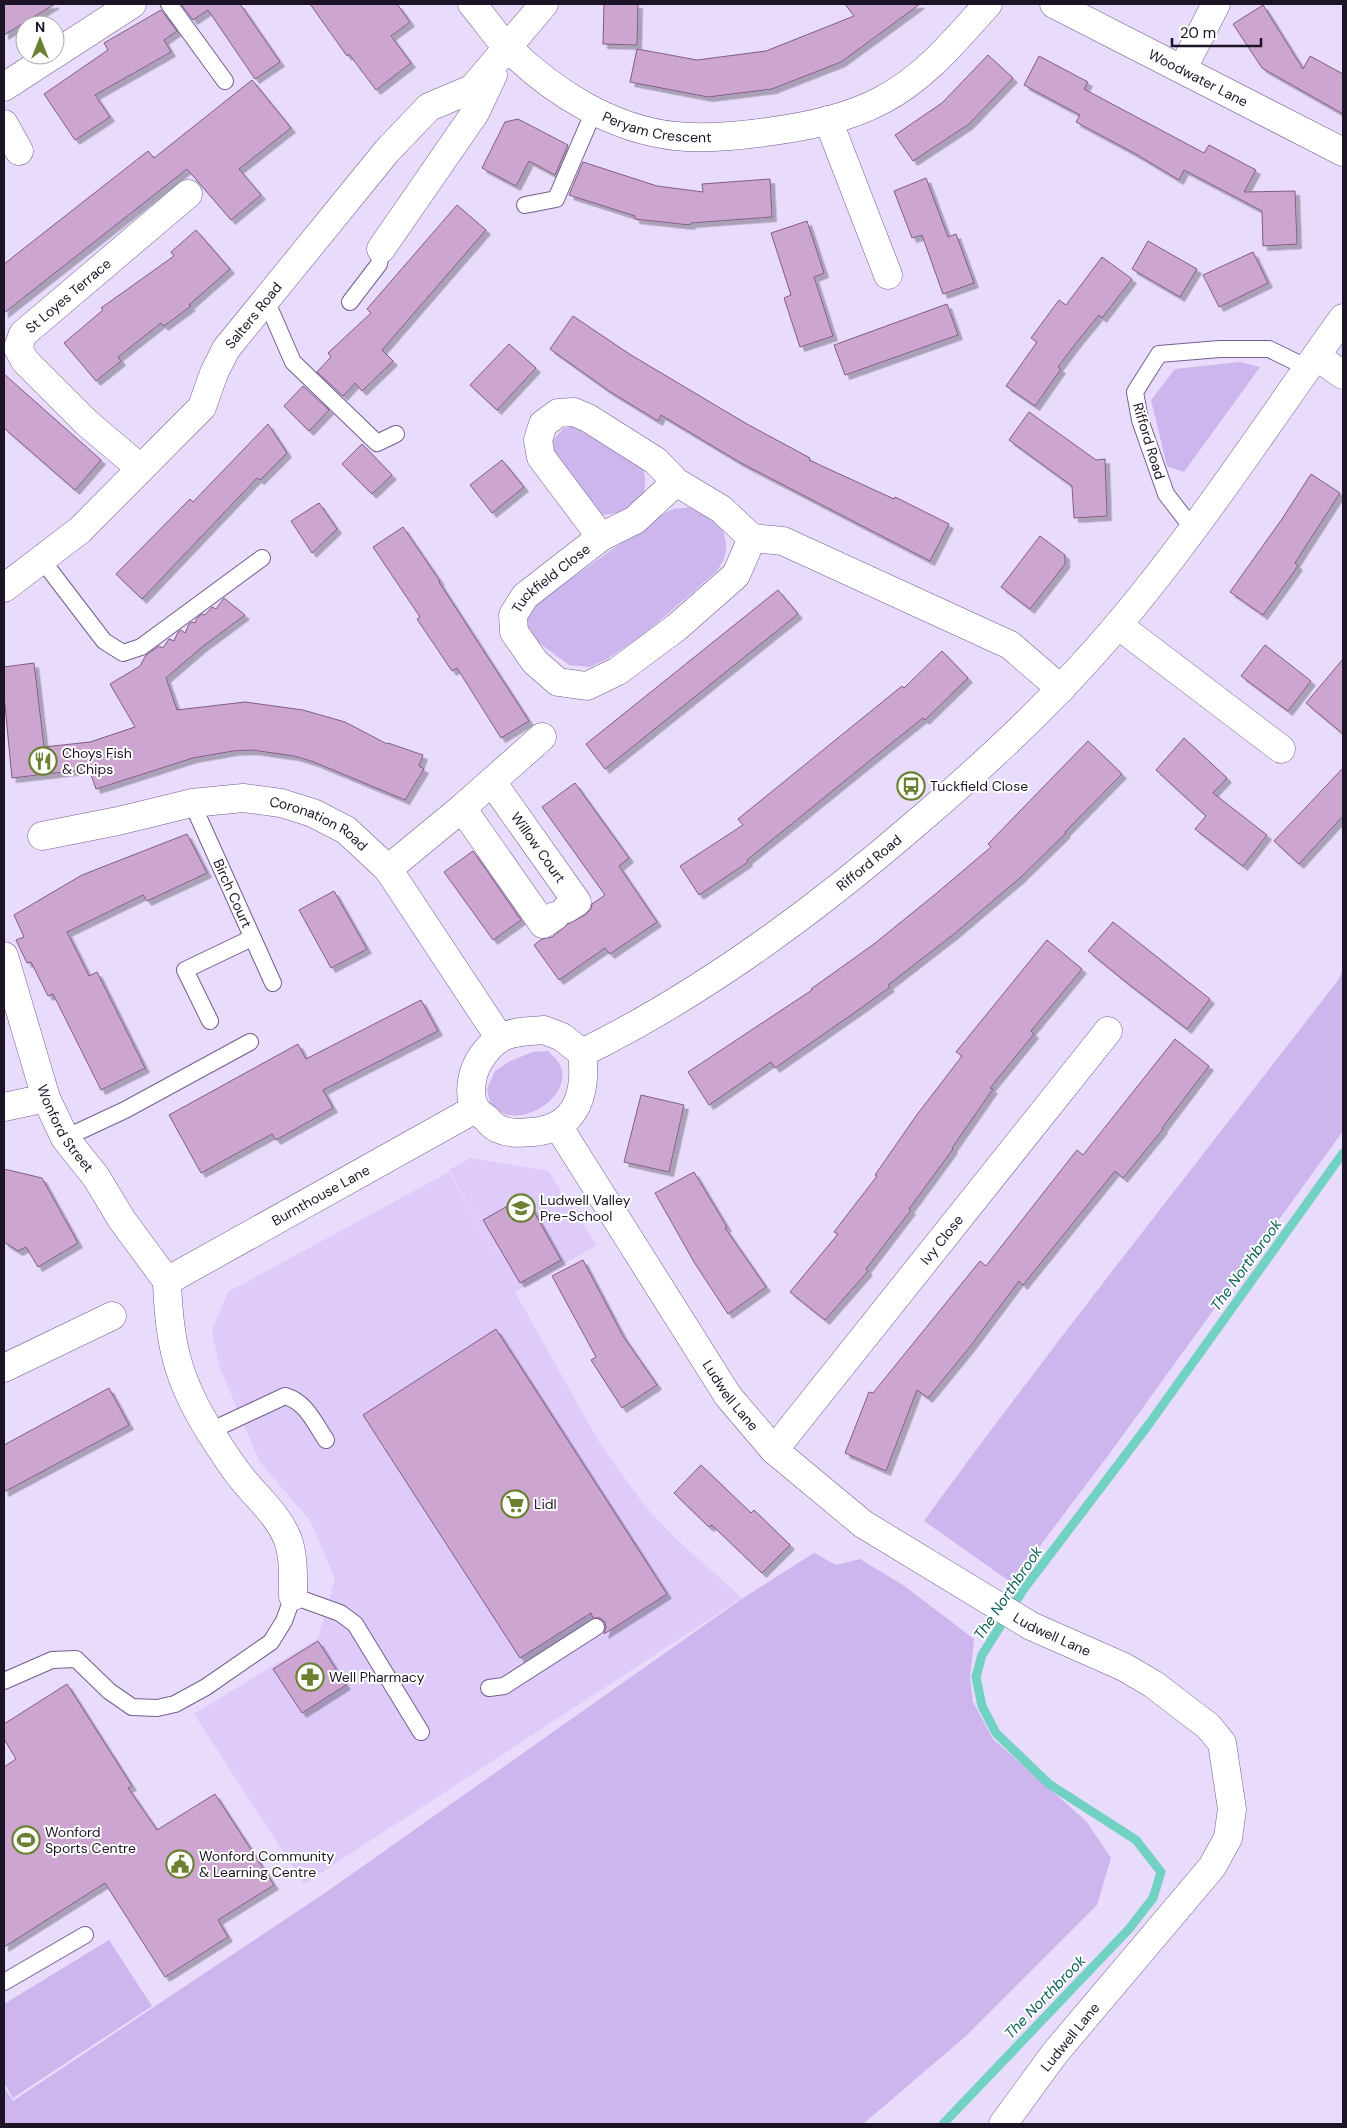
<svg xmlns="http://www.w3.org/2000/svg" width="1347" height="2128" font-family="'DM Sans',sans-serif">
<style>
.built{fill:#decbfa}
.green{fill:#ccb6ed}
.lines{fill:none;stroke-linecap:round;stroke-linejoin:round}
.stream{stroke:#71d1c3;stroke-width:9}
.building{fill:#cca6d0;stroke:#805d84;filter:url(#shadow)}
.lane-casing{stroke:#735f8d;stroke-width:18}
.street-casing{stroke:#735f8d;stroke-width:29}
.lane{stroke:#fff;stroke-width:16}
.street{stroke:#fff;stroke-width:28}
.labels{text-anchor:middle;stroke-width:4;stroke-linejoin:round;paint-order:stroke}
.street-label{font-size:14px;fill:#1c1426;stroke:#fff}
.poi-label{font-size:14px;fill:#1c1426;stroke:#fff;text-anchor:start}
.water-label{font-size:15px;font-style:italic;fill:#0a5f55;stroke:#fff}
</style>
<defs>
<filter id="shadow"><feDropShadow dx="4.5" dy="4.5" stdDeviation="0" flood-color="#0004"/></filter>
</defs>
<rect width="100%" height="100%" fill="#e8dbfb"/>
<path class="built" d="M470,1158L548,1171L597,1245L515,1292L599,1442L644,1505L674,1537L742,1598L304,1884L194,1714L318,1638L335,1579L311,1522L259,1461L219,1365L212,1330L228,1292L449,1172L502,1267L449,1170Z"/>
<path class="green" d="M1240,362L1260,367L1184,472L1167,466L1151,400L1175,369Z
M580,425L642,462C652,499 637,513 600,515L558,467L551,442L564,428Z
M692,507L721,525C728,545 729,553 717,571L642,636L607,659L590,667L569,665L534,639L525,620L532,607L656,518L673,509Z
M1343,970V1131L1110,1453L1012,1583L924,1521C1058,1337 1200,1159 1339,979Z
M548,1051C551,1055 557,1059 559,1063C575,1092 531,1123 505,1114C500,1112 495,1108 491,1106L487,1089L495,1071L510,1061L533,1052Z
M814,1553L836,1565L860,1559L903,1585L974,1639L970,1678L973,1702L993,1739L1086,1821L1111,1858L1097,1905L966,2036L863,2124H4V2087L13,2101L322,1895L743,1598Z
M109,1940L152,2006L13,2098L4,2083V2004Z"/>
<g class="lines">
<path class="stream" d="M943,2124L1129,1929L1153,1898L1161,1872L1136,1840L1049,1784L996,1733L982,1706L976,1677L982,1655L1023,1590L1149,1424L1343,1153"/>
</g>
<path class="building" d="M4,4H55L4,35Z
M181,4H240L280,62L255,79L208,10L193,20Z
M310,4H397L410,22L391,36L411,63L376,90L349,54L347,56Z
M604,4H638L637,45L603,44Z
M845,4H920L841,62L772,89L708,97L630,82L637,49L697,60L766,51L854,16Z
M1263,5L1303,69L1310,56L1343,74V114L1262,68L1233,24Z
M161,10L177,31L164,40L171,52L95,95L110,117L75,140L44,94L108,50L104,43Z
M988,55L1013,78L969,124L913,161L895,135L942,103Z
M1039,56L1088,82L1084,89L1204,153L1209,145L1256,170L1244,192L1295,191L1297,244L1263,246L1262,211L1184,170L1179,180L1134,153L1076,122L1080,115L1024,85Z
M252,80L291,128L239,169L261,195L231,220L187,169L4,313V264L148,151L154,158Z
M518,119L568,145L555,175L529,161L516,186L482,168L505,122Z
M583,162L657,186L703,192L702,184L770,179L772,217L691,223L690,225L635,219V216L569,195Z
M926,178L948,237L956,234L974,283L943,294L922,235L912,238L894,191Z
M457,205L486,230L382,350L393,361L362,391L355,383L343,396L317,372L331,357L328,353L371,313L367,309Z
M807,221L824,273L814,277L833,336L800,347L784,298L791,295L771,233Z
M196,230L230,269L189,305L191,306L164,326L161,323L118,357L121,361L96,381L64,343L103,310L101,308L174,256L171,252Z
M1148,241L1197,269L1180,297L1132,269Z
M1253,252L1268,283L1219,307L1203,275Z
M1102,257L1132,279L1102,318L1099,315L1076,343L1058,367L1061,369L1035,406L1006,386L1037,342L1031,338L1059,300L1066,305Z
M947,304L958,335L845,375L834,345Z
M573,316L631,355L747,424L810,458L809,460L894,499L895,497L949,524L930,561L741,463L661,415L658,421L609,391L550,349Z
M509,344L536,368L497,410L470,385Z
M4,374L101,460L75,490L4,428Z
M303,386L329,410L309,431L284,406Z
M1029,412L1096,460L1105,459L1107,516L1074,518L1072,486L1009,440Z
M268,424L287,453L260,480L257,478L142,599L116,574L190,499L193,502Z
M362,444L392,475L372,494L342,464Z
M502,460L524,487L492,513L470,485Z
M1311,474L1340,493L1295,563L1298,566L1263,615L1230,592L1282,519Z
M319,503L337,529L312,553L291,521Z
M403,527L440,581L439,582L529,721L501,738L457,668L452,671L417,619L420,617L373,547Z
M1040,536L1065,555V564L1030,609L1001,587Z
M778,590L798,614L605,769L586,744Z
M224,598L245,615L202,647L166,678L177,710L245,702L303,710L345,722L387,744L388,743L423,755L419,766L424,769L405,800L314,762L294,756L252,750L233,751L193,758L96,789L89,769L12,778L4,695V667L34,663L44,747L90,742L135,727L110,684L140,666L146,655L159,646L163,648L169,639L174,641L178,632L181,630L185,633L189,624L192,622L195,623L197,618L202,614L205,615L212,607L216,609Z
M1265,645L1311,681L1288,711L1241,676Z
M942,651L968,678L925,720L923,718L888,746L747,860L748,862L699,895L680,866L743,825L738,819L902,686L904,688Z
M1343,659V734L1306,703Z
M1184,738L1227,778L1213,793L1267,835L1243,866L1195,829L1206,816L1156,770Z
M1088,741L1122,774L1065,832L1066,833L1021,877L954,934L888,985L890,987L864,1006L775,1068L771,1062L709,1105L688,1072L812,990L811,989L874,944L938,892L991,847L988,844Z
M1343,768V816L1299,864L1274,841Z
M575,783L629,858L619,866L657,922L610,954L605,948L559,980L534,945L542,939L552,937L568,924L585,915L591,909L592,904L605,895L542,807Z
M187,834L207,873L147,901L143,895L67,932L89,976L97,972L145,1068L101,1090L53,994L48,996L31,962L27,963L16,940L24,937L14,915L82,875Z
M473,851L521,920L493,940L444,872Z
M334,891L367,949L331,968L299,910Z
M1113,922L1210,999L1187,1029L1126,982L1088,951Z
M1047,940L1082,969L1031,1031L1034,1034L990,1088L993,1089L952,1148L953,1149L909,1209L911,1210L866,1269L868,1271L825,1320L790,1292L838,1234L834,1232L877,1176L875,1175L916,1116L962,1056L956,1052Z
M421,1000L438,1031L323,1090L333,1108L276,1140L272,1134L201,1173L169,1115L298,1044L306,1059Z
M1175,1039L1209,1066L1162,1128L1163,1129L1123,1178L1115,1171L1023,1285L1019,1281L969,1348L928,1398L917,1390L886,1471L845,1453L869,1392L873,1393L980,1261L986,1266L1077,1150L1083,1155Z
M641,1095L684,1105L669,1172L624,1162Z
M4,1169L42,1178L78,1243L38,1267L26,1247L18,1251L4,1242Z
M694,1172L727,1227L725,1228L766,1287L728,1314L694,1262L655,1193Z
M525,1196L561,1260L520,1283L483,1220Z
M583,1260L623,1336L657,1385L622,1408L591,1360L596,1357L552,1276Z
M496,1329L667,1594L604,1634L606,1627L605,1622L600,1618H593L591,1613L520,1658L363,1415Z
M109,1388L129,1425L4,1492V1445Z
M701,1465L751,1513L754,1510L790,1545L762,1573L712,1525L709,1527L674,1493Z
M318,1641L346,1685L302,1713L273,1669Z
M67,1684L132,1786L128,1788L157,1830L215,1794L274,1885L218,1920L228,1937L165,1977L105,1883L4,1947V1767L16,1759L4,1739V1724Z"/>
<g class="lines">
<g class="lane-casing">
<g id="lane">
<path d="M169,4L225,81"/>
<path d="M525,205L556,199L594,111"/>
<path d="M266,300L293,362L377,443L396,434"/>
<path d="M350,302L379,264L381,249"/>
<path d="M1193,529L1166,494L1140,420L1135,392L1159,354L1220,349H1269L1308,368"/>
<path d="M42,560L104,641L123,653L141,647L262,558"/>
<path id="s1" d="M192,803L273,983"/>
<path d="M210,1021L185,970L252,938"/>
<path d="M65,1138L125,1110L250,1042"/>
<path d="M210,1431L285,1396C306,1402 314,1422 326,1440"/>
<path d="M4,1681L52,1660L76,1659L109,1691L132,1707L157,1708L175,1704L206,1687L271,1642L284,1621L293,1596L340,1613L355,1624L421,1732"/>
<path d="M489,1688L504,1686L596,1627"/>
<path d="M4,1982L85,1935"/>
</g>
</g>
<g class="street-casing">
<g id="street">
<path id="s2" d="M472,4C484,18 495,35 508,48C553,92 611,129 675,136C705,139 737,136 766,132C805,127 847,119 882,100C925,78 956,39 988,4"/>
<path id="s3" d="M1054,4L1343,152"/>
<path d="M55,54L132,4"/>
<path d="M1183,68L1216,4"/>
<path d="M4,87L53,55"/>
<path d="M828,120L888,275"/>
<path d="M4,124L19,151"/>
<path d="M381,249L475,113L493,75"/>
<path d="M1316,356L1343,375"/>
<path id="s4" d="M140,468L87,423L25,361L18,348L23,334L188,194"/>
<path id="s5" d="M601,537L541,457L538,440L543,424L558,413L574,412L588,418L656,461L676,482L721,509L752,538L736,575L677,627L618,671L587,686L558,682L535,662L514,632L513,615L525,596L601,537L635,520L676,482"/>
<path d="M752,538L783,541L1010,645L1061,689"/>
<path id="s6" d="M4,588L80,530L202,407L214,373L226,349L387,151L429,107L472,89L544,4"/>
<path d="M1118,625L1281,749"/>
<path id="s7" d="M492,782L577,902L566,909"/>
<path d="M462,808L543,924L555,916"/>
<path id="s8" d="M42,836L118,821L192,803L243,798L281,803L313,813L346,830L388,869L499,1037"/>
<path d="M388,869L462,808L542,737"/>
<path id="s9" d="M4,956L46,1098L65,1138L96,1177L122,1220L167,1281"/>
<path d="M544,1030L562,1037L582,1053C587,1092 578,1128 533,1132C521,1133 510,1134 499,1129C494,1127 490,1123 487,1119C484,1116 478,1113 476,1109C467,1096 472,1073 479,1061C497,1032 512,1032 544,1030Z"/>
<path id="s10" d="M582,1053C702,994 812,913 914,825C987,763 1056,699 1117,626C1199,529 1269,421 1343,318"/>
<path d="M4,1107L46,1098"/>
<path id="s11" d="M558,1126L728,1396L774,1450L863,1524L1031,1626L1124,1667L1153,1684L1208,1726L1222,1743L1232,1809L1228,1838L1212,1867L1055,2053L1003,2124"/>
<path id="s12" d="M167,1281L475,1109"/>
<path d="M167,1281C169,1342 177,1379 210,1432C220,1447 229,1462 240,1476C256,1497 278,1514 288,1540C294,1557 293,1578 293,1596"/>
<path d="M4,1368L112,1316"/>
<path id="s13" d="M774,1450L1108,1031"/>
</g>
</g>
<use href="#lane" class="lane"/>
<use href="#street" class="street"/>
</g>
<defs>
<g id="restaurant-ring" transform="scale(1.4375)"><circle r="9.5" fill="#fff" stroke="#6a8132" stroke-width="1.5"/><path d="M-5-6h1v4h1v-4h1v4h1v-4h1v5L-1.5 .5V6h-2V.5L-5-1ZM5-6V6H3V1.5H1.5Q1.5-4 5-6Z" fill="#6a8132"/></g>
<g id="bus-ring" transform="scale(1.4375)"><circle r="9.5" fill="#fff" stroke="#6a8132" stroke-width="1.5"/><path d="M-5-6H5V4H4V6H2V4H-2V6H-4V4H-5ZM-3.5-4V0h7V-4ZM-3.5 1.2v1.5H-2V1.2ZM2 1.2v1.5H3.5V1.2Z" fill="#6a8132"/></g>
<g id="school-ring" transform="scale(1.4375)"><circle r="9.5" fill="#fff" stroke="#6a8132" stroke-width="1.5"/><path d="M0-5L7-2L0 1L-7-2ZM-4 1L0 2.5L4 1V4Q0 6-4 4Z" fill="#6a8132"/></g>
<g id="supermarket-ring" transform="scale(1.4375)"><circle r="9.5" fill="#fff" stroke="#6a8132" stroke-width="1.5"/><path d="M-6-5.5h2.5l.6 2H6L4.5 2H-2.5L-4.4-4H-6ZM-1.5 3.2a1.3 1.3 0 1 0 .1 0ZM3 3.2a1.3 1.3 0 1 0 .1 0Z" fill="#6a8132"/></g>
<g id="pharmacy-ring" transform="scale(1.4375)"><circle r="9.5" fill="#fff" stroke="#6a8132" stroke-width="1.5"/><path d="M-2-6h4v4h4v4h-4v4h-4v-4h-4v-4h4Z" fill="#6a8132"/></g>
<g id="stadium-ring" transform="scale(1.4375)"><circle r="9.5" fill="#fff" stroke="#6a8132" stroke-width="1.5"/><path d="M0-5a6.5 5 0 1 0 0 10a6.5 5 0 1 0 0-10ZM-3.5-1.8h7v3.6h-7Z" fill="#6a8132"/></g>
<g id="civic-ring" transform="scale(1.4375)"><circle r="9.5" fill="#fff" stroke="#6a8132" stroke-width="1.5"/><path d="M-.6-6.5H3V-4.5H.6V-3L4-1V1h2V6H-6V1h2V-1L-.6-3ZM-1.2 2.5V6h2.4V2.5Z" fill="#6a8132"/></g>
</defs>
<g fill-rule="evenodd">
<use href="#restaurant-ring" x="43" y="761"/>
<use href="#bus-ring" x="911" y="786"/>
<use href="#school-ring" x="521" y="1208"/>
<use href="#supermarket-ring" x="515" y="1504"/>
<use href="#pharmacy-ring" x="310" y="1677"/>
<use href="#stadium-ring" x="26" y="1840"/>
<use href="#civic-ring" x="180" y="1864"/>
</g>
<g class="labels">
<g class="street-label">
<text dy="5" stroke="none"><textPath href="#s3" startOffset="162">Woodwater Lane</textPath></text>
<text dy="5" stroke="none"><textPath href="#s2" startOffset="230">Peryam Crescent</textPath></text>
<text dy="5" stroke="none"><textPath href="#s4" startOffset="246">St Loyes Terrace</textPath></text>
<text dy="5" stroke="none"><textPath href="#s6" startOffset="375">Salters Road</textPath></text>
<text transform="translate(1149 441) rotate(73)" y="5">Rifford Road</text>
<text dy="5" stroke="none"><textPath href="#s5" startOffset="782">Tuckfield Close</textPath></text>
<text dy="5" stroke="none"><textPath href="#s8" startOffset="286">Coronation Road</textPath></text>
<text dy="5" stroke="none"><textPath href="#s7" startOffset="80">Willow Court</textPath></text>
<text dy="5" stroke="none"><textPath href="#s10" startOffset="345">Rifford Road</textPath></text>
<text dy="5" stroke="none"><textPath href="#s1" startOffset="99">Birch Court</textPath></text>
<text dy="5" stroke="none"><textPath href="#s9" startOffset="184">Wonford Street</textPath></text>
<text dy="5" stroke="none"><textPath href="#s12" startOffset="176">Burnthouse Lane</textPath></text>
<text dy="5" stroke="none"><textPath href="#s13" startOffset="269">Ivy Close</textPath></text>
<text dy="5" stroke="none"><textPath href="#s11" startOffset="320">Ludwell Lane</textPath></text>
<text dy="5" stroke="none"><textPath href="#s11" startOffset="725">Ludwell Lane</textPath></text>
<text transform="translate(1070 2037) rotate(-51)" y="5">Ludwell Lane</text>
</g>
<g class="poi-label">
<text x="62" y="758">Choys Fish<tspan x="62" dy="16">&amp; Chips</tspan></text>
<text x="930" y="791">Tuckfield Close</text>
<text x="540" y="1205">Ludwell Valley<tspan x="540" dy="16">Pre-School</tspan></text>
<text x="534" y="1509">Lidl</text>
<text x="329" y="1682">Well Pharmacy</text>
<text x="45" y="1837">Wonford<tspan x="45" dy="16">Sports Centre</tspan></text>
<text x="199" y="1861">Wonford Community<tspan x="199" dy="16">&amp; Learning Centre</tspan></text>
</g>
<g class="water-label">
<text transform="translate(1246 1265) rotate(-54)" y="5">The Northbrook</text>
<text transform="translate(1008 1593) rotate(-56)" y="5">The Northbrook</text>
<text transform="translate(1045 1997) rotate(-46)" y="5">The Northbrook</text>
</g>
</g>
<rect width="1347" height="2128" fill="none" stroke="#1c1426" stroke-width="10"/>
<g transform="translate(40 40)"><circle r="24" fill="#ffffff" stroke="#a4a1a8"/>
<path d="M0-4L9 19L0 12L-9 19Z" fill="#6a8132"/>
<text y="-8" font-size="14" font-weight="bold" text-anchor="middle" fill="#1c1426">N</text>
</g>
<path d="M1172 38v8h89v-8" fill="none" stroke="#1c1426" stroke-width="2.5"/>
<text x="1180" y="38" font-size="15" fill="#1c1426" stroke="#ffffff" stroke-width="4" paint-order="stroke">20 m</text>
</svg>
